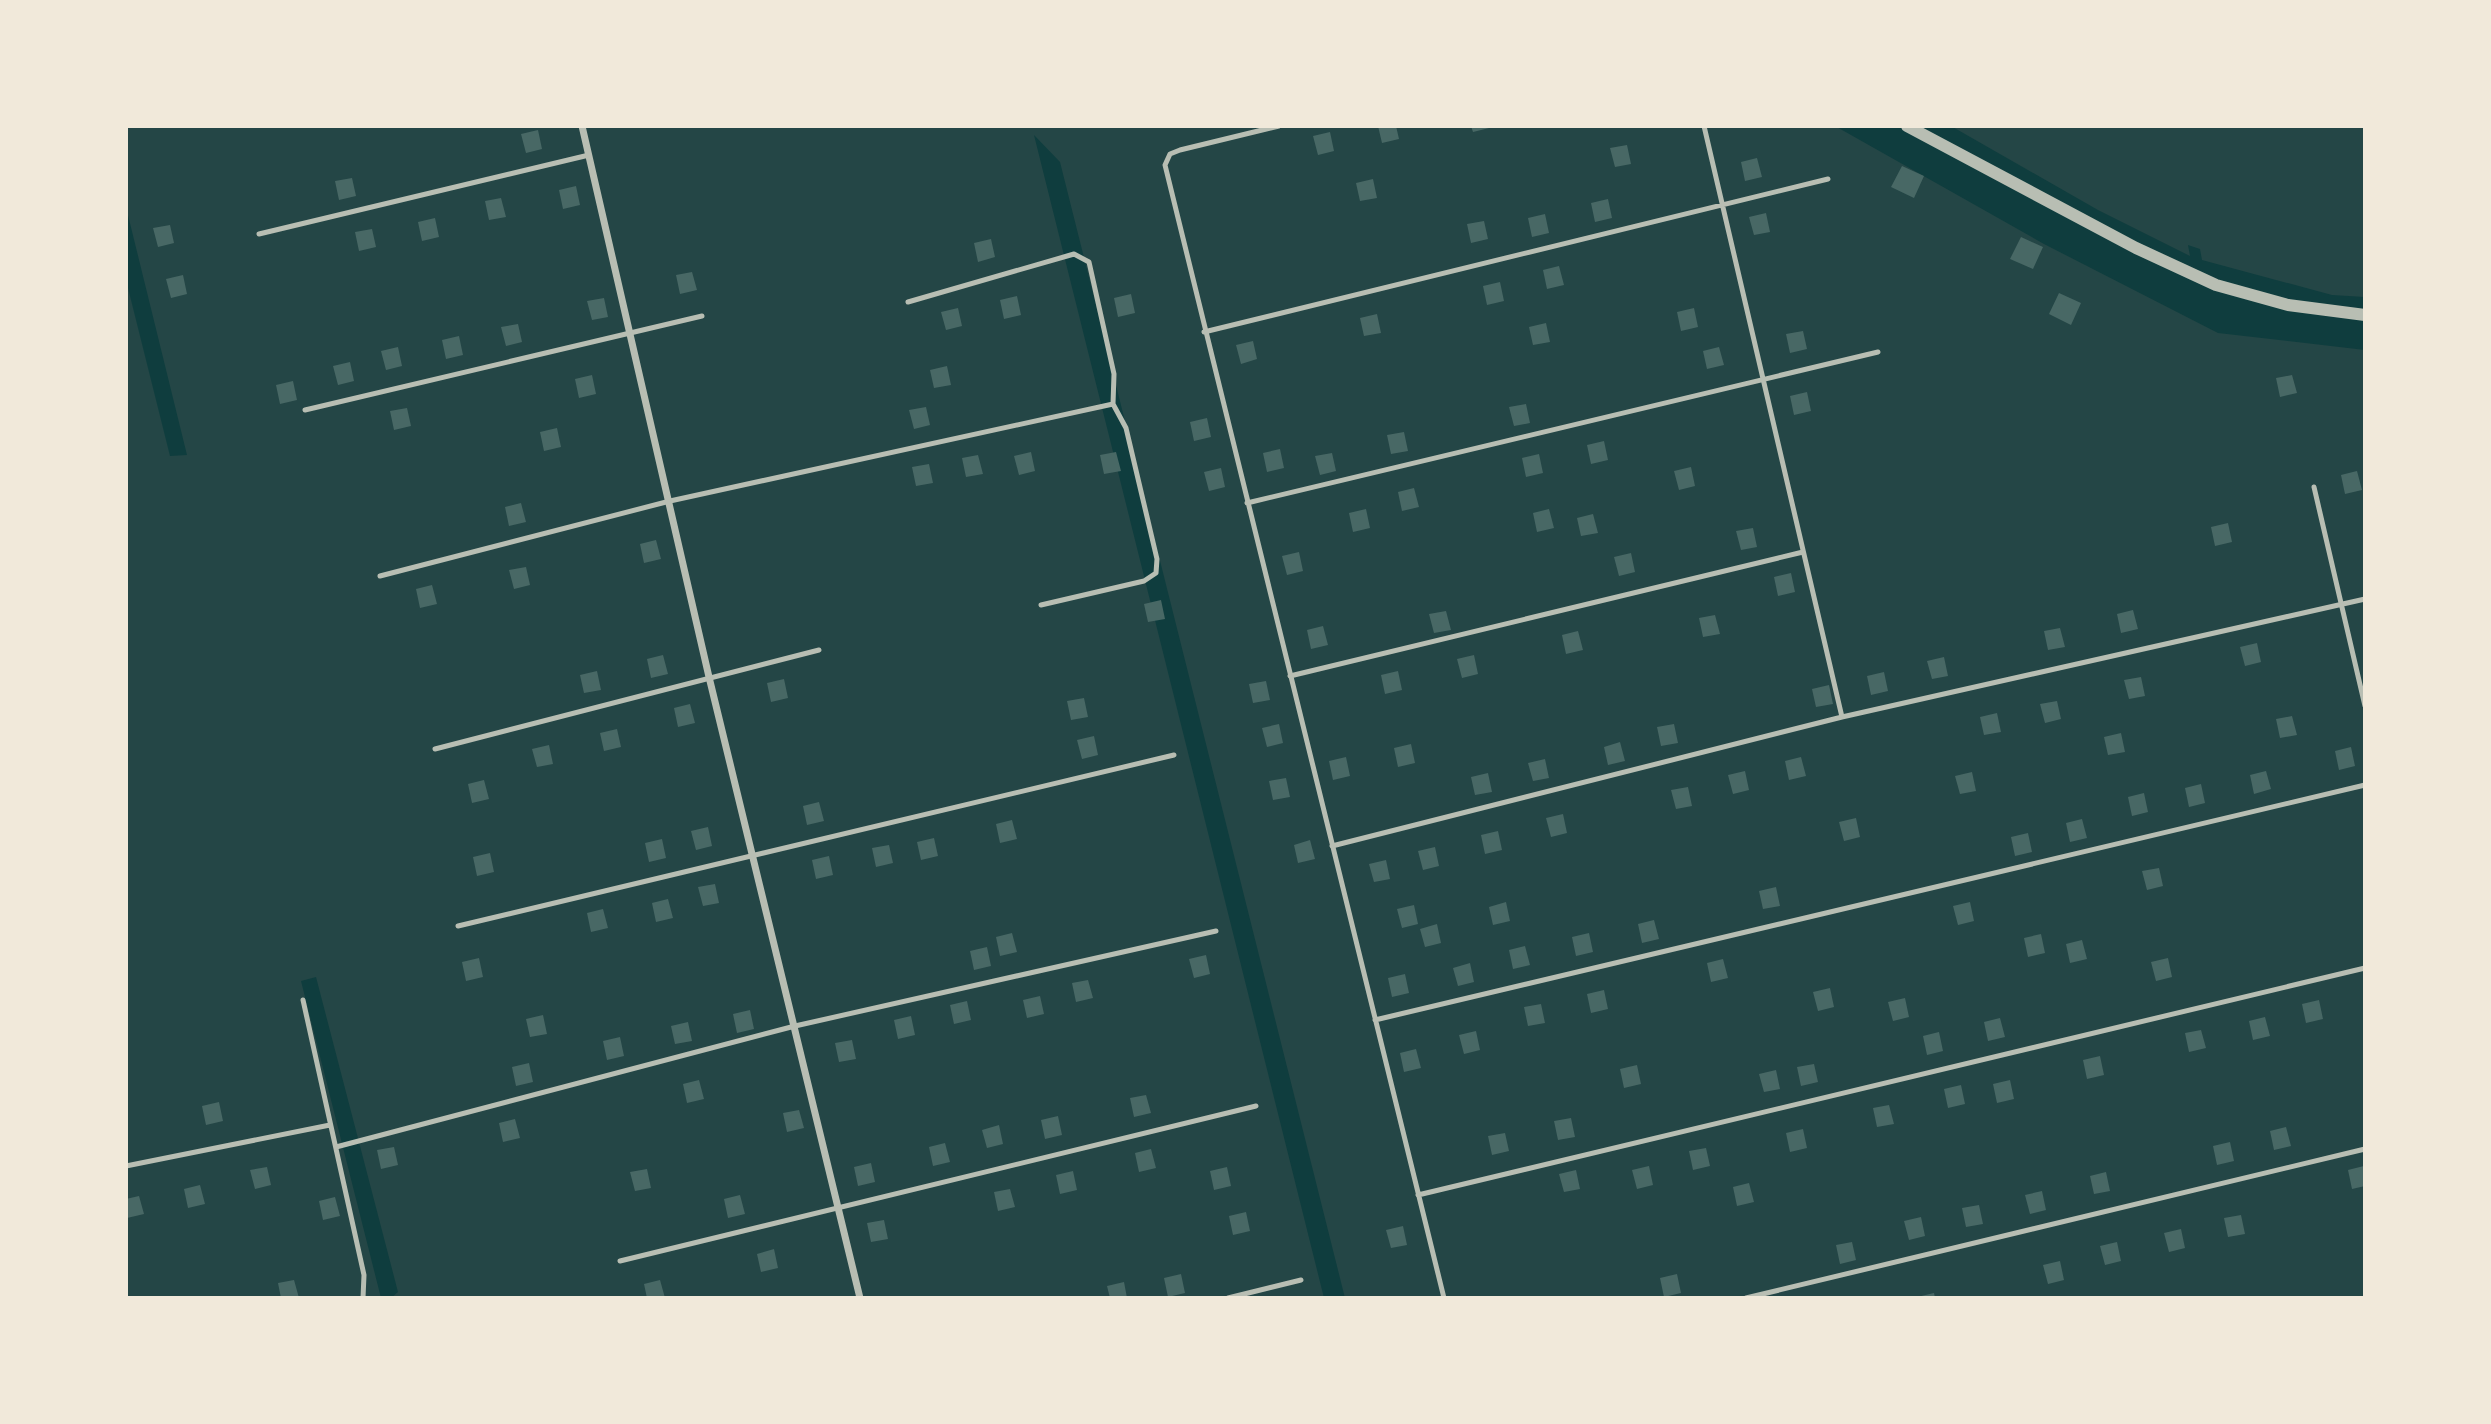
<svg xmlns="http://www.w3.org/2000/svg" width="2491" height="1424" font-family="Helvetica,sans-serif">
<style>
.green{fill:#244646}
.building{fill:#486865}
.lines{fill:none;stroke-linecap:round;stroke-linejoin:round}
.service{stroke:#b8beb3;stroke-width:5}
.minor{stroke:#b8beb3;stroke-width:7}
.tertiary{stroke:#b8beb3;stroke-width:12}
</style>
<rect width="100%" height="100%" fill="#0f3d3e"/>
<path class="green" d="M126,126H1835L2044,244L2218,333L2365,350V1298H1345L1060,162L1034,135L1324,1298H391L398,1292L316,977L301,981L381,1298H126V280L170,456L187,455L126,207Z
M1951,126H2365V297L2332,295L2202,260L2200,249L2188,245L2190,256L2098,210Z"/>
<path class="building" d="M1378,126H1396L1399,139L1382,143Z
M1471,126H1489V128L1473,132Z
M538,130L542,149L526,153L521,134Z
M1330,132L1334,151L1318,155L1313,136Z
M1627,145L1631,164L1615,167L1610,148Z
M1757,158L1762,177L1745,181L1741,162Z
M1902,166L1924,176L1914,198L1891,187Z
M352,178L356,196L339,200L335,181Z
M1373,179L1377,198L1360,201L1356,183Z
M576,186L580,205L563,209L559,190Z
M501,198L506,217L489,220L485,201Z
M1608,199L1612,218L1595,222L1591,203Z
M1766,213L1770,232L1754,235L1749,217Z
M1545,214L1549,233L1532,237L1528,218Z
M435,218L439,237L422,241L418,222Z
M1484,221L1488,239L1471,243L1467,224Z
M170,225L174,243L158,247L153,228Z
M372,229L376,247L359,251L355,232Z
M2021,237L2043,247L2033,269L2010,259Z
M991,239L995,257L978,262L974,243Z
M1559,266L1564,285L1547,289L1543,270Z
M692,272L697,290L680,294L676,275Z
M183,275L187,294L171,298L166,279Z
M1500,282L1504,301L1487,305L1483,286Z
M2059,293L2081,303L2071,325L2049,314Z
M1131,294L1135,313L1118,317L1114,298Z
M1017,296L1021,315L1004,319L1000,300Z
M604,298L608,317L592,320L587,301Z
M958,308L962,326L946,330L941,312Z
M1694,308L1698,327L1681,331L1677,312Z
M1377,314L1381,333L1364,336L1360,318Z
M1546,323L1550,342L1533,345L1529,327Z
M518,324L522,342L506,346L501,327Z
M1803,331L1807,349L1790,353L1786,334Z
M459,336L463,355L446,359L442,340Z
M1253,341L1257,359L1241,364L1236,345Z
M398,347L402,366L386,370L381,351Z
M1719,347L1724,365L1707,369L1703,351Z
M350,362L354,381L338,385L333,366Z
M947,366L951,385L934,388L930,370Z
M592,375L596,394L579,398L575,379Z
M2292,375L2297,393L2280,397L2276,378Z
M293,381L297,400L280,404L276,385Z
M1807,392L1811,411L1794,415L1790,396Z
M1526,404L1530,423L1514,426L1509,407Z
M926,407L930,425L914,429L909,410Z
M407,408L411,426L394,430L390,411Z
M1207,418L1211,437L1194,441L1190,422Z
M557,428L561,447L544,451L540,432Z
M1404,432L1408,451L1391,454L1387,435Z
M1604,441L1608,460L1591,464L1587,445Z
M1280,449L1284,468L1267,472L1263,453Z
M1031,452L1035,471L1019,475L1014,456Z
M1116,452L1121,471L1104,474L1100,455Z
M1332,453L1336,471L1320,475L1315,456Z
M1539,454L1543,473L1526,477L1522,458Z
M978,455L983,474L966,477L962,458Z
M929,464L933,483L916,486L912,467Z
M1691,467L1695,486L1679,490L1674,471Z
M1221,468L1225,487L1209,491L1204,472Z
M2357,471L2362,490L2345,494L2341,475Z
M1414,488L1419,507L1402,511L1398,492Z
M521,503L526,522L509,526L505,507Z
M1366,509L1370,528L1353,532L1349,513Z
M1549,509L1554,528L1537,532L1533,513Z
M1593,514L1598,533L1581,536L1577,518Z
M2228,523L2232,542L2215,546L2211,527Z
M1753,528L1757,547L1741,550L1736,531Z
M656,540L661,559L644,563L640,544Z
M1299,552L1303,571L1287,575L1282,556Z
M1631,553L1635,572L1619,576L1614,557Z
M526,567L530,585L514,589L509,570Z
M1791,573L1795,592L1778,596L1774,577Z
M432,585L437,604L420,608L416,589Z
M1161,600L1165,619L1148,622L1144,604Z
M2133,610L2138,629L2121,633L2117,614Z
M1446,611L1451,630L1434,633L1429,614Z
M1715,615L1720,634L1703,637L1699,618Z
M1323,626L1328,645L1311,649L1307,630Z
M2060,628L2065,647L2048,650L2044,631Z
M1578,631L1583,650L1566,654L1562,635Z
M2257,643L2261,662L2245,666L2240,647Z
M663,655L668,674L651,678L647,659Z
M1474,655L1478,674L1462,678L1457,659Z
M1944,657L1948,676L1932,679L1927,661Z
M597,671L601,690L584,693L580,675Z
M1398,671L1402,690L1385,694L1381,675Z
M1884,672L1888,691L1871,695L1867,676Z
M2141,677L2145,696L2129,699L2124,680Z
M784,679L788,698L771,702L767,683Z
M1266,681L1270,700L1253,703L1249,684Z
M1829,685L1833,704L1816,707L1812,689Z
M1084,698L1088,717L1071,720L1067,701Z
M2057,701L2061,719L2045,723L2040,704Z
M690,704L695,723L678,727L674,708Z
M1997,713L2001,732L1984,735L1980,717Z
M2292,716L2297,735L2280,738L2276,719Z
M1279,724L1283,743L1267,747L1262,728Z
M1674,724L1678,743L1661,746L1657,727Z
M617,729L621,747L604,751L600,733Z
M2121,733L2125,752L2108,755L2104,737Z
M1094,736L1098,755L1082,759L1077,740Z
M1620,742L1625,761L1608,765L1604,747Z
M1411,744L1415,763L1398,767L1394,748Z
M549,745L553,764L537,767L532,749Z
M2351,747L2355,766L2339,770L2335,751Z
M1346,757L1350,776L1333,780L1329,761Z
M1801,757L1806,776L1789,780L1785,761Z
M1545,759L1549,778L1533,781L1528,763Z
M1745,771L1749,790L1733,794L1728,775Z
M2266,771L2271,789L2254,794L2250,775Z
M1972,772L1976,791L1960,794L1955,776Z
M1488,773L1492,792L1475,795L1471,777Z
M1286,778L1290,797L1273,800L1269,781Z
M484,780L489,799L472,803L468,784Z
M2201,784L2205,803L2189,807L2185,788Z
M1688,787L1692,806L1676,809L1671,790Z
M2144,793L2148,812L2132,816L2128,797Z
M819,802L824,821L807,825L803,806Z
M1563,814L1567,833L1551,837L1546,818Z
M1856,818L1860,837L1844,841L1839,822Z
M2082,819L2087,838L2070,842L2066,823Z
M1012,820L1017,839L1000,843L996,824Z
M708,827L712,846L696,850L691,831Z
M1498,831L1502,850L1485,854L1481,835Z
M2028,833L2032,852L2015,856L2011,837Z
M934,838L938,856L921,860L917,842Z
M662,839L666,858L649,862L645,843Z
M1310,840L1315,859L1298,863L1294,845Z
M889,845L893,863L876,867L872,848Z
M1435,847L1439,866L1423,870L1418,851Z
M490,853L494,872L477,876L473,857Z
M829,856L833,875L816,879L812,860Z
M1386,860L1390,879L1374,882L1369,864Z
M2159,868L2163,886L2147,890L2142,871Z
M715,884L719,903L703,906L698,887Z
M1776,887L1780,906L1763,909L1759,891Z
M668,899L673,918L656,922L652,903Z
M1506,902L1510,921L1493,925L1489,907Z
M1970,902L1974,921L1958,925L1953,906Z
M1414,905L1418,924L1402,928L1397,909Z
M603,909L608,928L591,932L587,913Z
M1654,920L1659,939L1642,943L1638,924Z
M1437,924L1441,943L1425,947L1420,929Z
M1012,933L1017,952L1000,956L996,937Z
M1589,933L1593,952L1576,956L1572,937Z
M2041,934L2045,953L2028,957L2024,938Z
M2082,940L2087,959L2070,963L2066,944Z
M1525,946L1530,965L1513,969L1509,950Z
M987,947L991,966L974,970L970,951Z
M1206,955L1210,974L1194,978L1189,959Z
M479,958L483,977L466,981L462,962Z
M2168,958L2172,977L2156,981L2151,962Z
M1723,959L1728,978L1711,982L1707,963Z
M1470,963L1474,982L1458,986L1453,968Z
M1405,974L1409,993L1392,997L1388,978Z
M1088,980L1093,998L1076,1002L1072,983Z
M1830,988L1834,1007L1818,1011L1813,992Z
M1604,990L1608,1009L1591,1013L1587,994Z
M1040,996L1044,1014L1027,1018L1023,1000Z
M1905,998L1909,1017L1893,1021L1888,1002Z
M2319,1000L2323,1019L2306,1023L2302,1004Z
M967,1001L971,1020L954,1024L950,1005Z
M1541,1004L1545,1023L1528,1026L1524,1007Z
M750,1010L754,1029L737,1033L733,1014Z
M543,1015L547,1034L530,1037L526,1019Z
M911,1016L915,1035L898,1039L894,1020Z
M2265,1017L2270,1036L2253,1040L2249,1021Z
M2000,1018L2005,1037L1988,1041L1984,1022Z
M688,1022L692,1041L675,1044L671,1026Z
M2201,1030L2206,1048L2189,1052L2185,1033Z
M1476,1031L1480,1050L1464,1054L1459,1035Z
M1939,1032L1943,1051L1927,1055L1923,1036Z
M620,1037L624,1056L607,1060L603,1041Z
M852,1040L856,1059L839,1062L835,1043Z
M1416,1049L1421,1068L1404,1072L1400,1053Z
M2100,1056L2104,1075L2087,1079L2083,1060Z
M529,1063L533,1082L516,1086L512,1067Z
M1814,1064L1818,1082L1801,1086L1797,1067Z
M1637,1065L1641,1084L1624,1088L1620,1069Z
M1776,1070L1780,1089L1764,1092L1759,1074Z
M699,1080L704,1099L687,1103L683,1084Z
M2010,1080L2014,1099L1997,1103L1993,1084Z
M1961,1085L1965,1104L1948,1108L1944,1089Z
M1146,1095L1151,1113L1134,1117L1130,1098Z
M219,1102L223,1121L206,1125L202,1106Z
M1889,1105L1894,1124L1877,1127L1873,1108Z
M799,1110L804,1128L787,1132L783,1113Z
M1058,1116L1062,1135L1045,1139L1041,1120Z
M1571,1118L1575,1137L1558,1140L1554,1121Z
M515,1119L520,1138L503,1142L499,1123Z
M999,1125L1003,1144L987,1148L982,1130Z
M2286,1127L2291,1146L2274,1150L2270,1131Z
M1803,1129L1807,1148L1790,1152L1786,1133Z
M1505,1133L1509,1151L1492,1155L1488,1136Z
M2230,1142L2234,1161L2217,1165L2213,1146Z
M945,1143L950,1162L933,1166L929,1147Z
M394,1147L398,1165L381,1169L377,1150Z
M1706,1148L1710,1166L1693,1170L1689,1151Z
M1151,1149L1156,1168L1139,1172L1135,1153Z
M871,1163L875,1182L858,1186L854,1167Z
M1649,1166L1653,1185L1637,1189L1632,1170Z
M2364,1166L2365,1186L2352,1189L2348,1170Z
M267,1167L271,1185L255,1189L250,1170Z
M1227,1167L1231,1186L1214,1190L1210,1171Z
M647,1169L651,1188L635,1191L630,1172Z
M1576,1170L1580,1189L1564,1192L1559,1174Z
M1073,1171L1077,1190L1060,1194L1056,1175Z
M2106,1172L2110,1191L2094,1194L2090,1176Z
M1749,1183L1754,1202L1737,1206L1733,1187Z
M200,1185L205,1204L188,1208L184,1189Z
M1010,1189L1015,1207L998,1211L994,1192Z
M2042,1191L2046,1210L2030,1214L2025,1195Z
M740,1195L745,1214L728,1218L724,1199Z
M139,1196L144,1214L127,1218L126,1199Z
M335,1197L340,1216L323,1220L319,1201Z
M1979,1205L1983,1224L1966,1227L1962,1208Z
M1246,1212L1250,1231L1233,1235L1229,1216Z
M2241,1215L2245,1234L2228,1237L2224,1218Z
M1921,1217L1925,1236L1909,1240L1904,1221Z
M884,1220L888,1239L871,1242L867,1223Z
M1403,1226L1407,1245L1391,1248L1386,1230Z
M2181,1229L2185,1248L2169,1252L2164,1233Z
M1852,1242L1856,1260L1840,1264L1836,1245Z
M2117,1242L2121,1261L2105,1265L2100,1246Z
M774,1249L778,1268L761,1272L757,1254Z
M2060,1261L2064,1280L2048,1284L2043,1265Z
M1181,1274L1185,1293L1168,1297L1164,1278Z
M1677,1274L1681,1293L1664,1297L1660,1278Z
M294,1280L299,1298H281L278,1283Z
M660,1280L665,1298H647L644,1284Z
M1124,1282L1127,1298H1110L1107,1286Z
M1934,1293L1935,1298H1917V1297Z"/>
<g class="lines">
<path class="service" d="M1279,126L1180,150L1170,154L1165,165L1444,1298
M1704,126L1842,717
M259,234L589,155
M908,302L1074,254L1089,262L1114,374L1113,404L1126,428L1157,559L1156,573L1144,581L1041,605
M1204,332L1828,179
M305,410L702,316
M2314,487L2365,706
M1247,503L1878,352
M380,576L670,501L1113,404
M1290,676L1803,552
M435,749L819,650
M1332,846L1842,717L2365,599
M458,926L1174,755
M303,1000L364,1275L363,1298
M1375,1020L2365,785
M336,1147L795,1026L1216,931
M126,1166L330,1125
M1418,1195L2365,968
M620,1261L1256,1106
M1228,1298L1301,1280
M1746,1298L2365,1149"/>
<path class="minor" d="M582,126L709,677L860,1298"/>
<path class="tertiary" d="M1907,126L2136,248L2216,285L2288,305L2365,315"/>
</g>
<rect width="2491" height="1424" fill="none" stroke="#f1e9da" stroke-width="256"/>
</svg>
